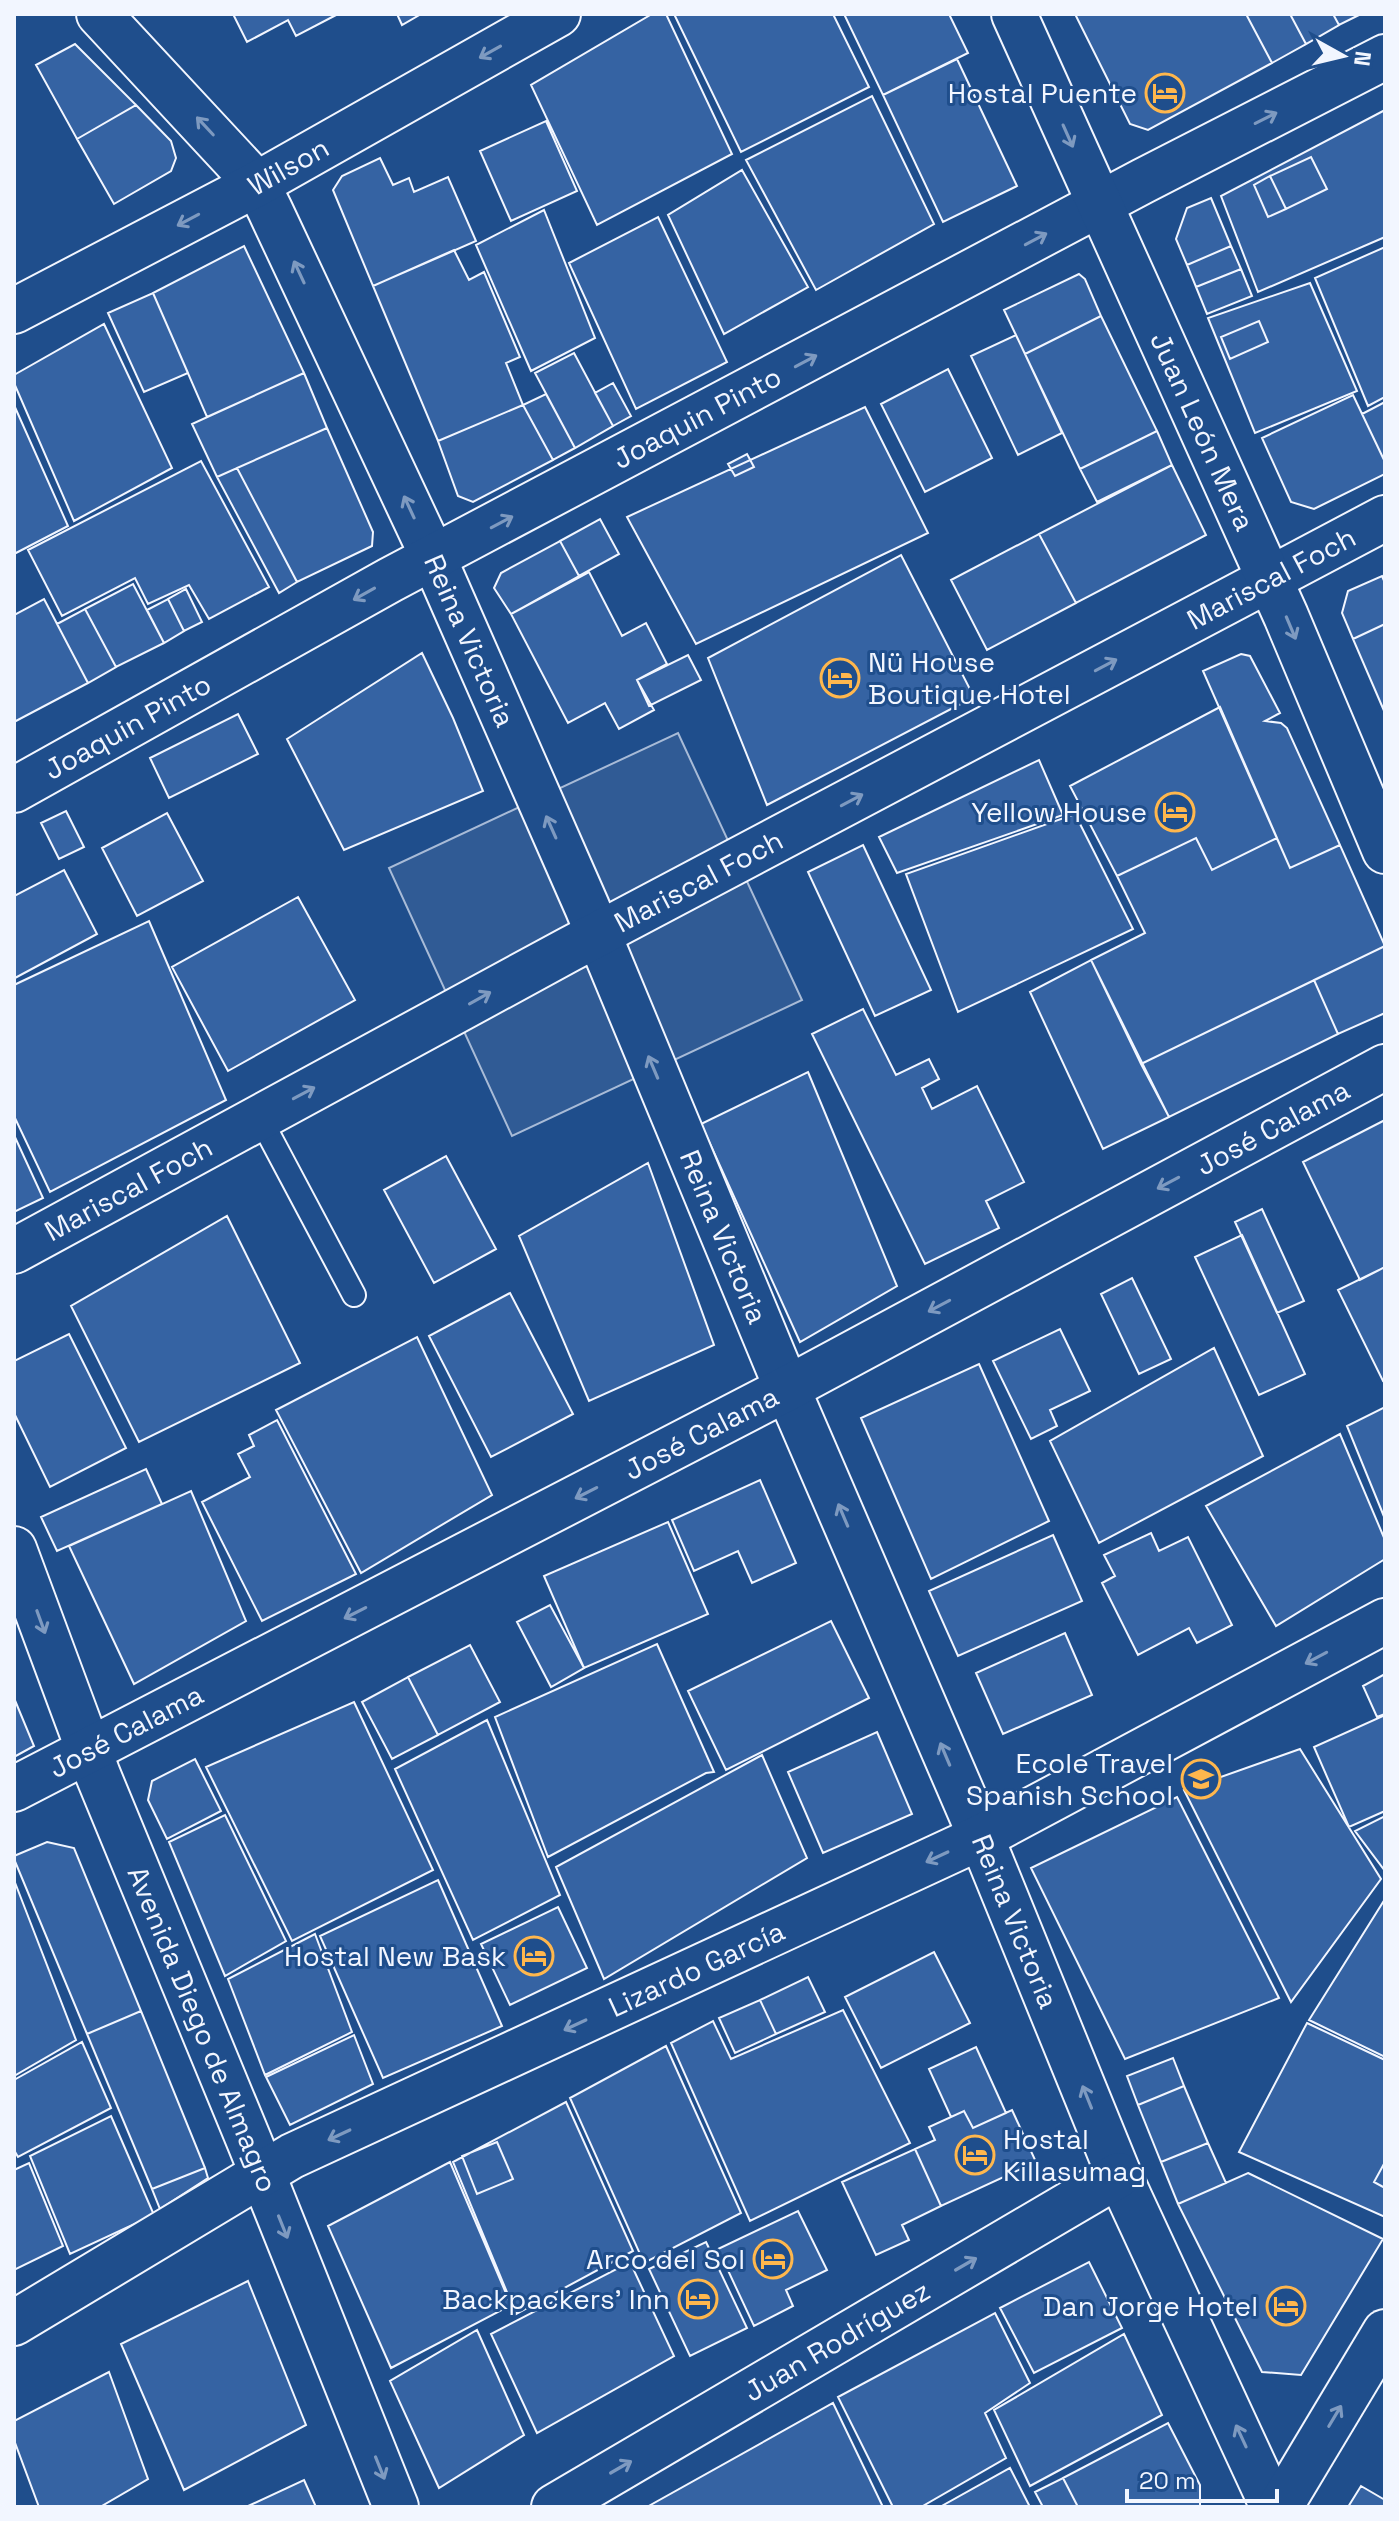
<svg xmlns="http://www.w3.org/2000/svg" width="1399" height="2521" font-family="'Space Grotesk',sans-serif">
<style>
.parking{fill:#305b95;stroke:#a8bbd7;stroke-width:2}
.building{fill:#3563a3;stroke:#f2f6ff;stroke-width:2}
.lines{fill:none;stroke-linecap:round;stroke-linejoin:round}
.lane-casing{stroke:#f2f6ff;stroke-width:26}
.street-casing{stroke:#f2f6ff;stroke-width:48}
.secondary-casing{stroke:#f2f6ff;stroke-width:48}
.lane{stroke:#1f4e8c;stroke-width:22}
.street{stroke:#1f4e8c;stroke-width:44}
.secondary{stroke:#1f4e8c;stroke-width:44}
.oneway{stroke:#7e9ac0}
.labels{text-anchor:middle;stroke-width:6;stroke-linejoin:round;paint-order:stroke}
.poi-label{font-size:28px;fill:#f2f6ff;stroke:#1f4e8c;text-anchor:end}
.street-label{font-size:28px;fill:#f2f6ff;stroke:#1f4e8c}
</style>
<rect width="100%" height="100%" fill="#1f4e8c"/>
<path class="parking" d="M678,733L802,1000L512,1136L389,868Z"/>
<path class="building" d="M233,14H338L296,36L288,20L247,42Z
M397,14H421L402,25Z
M652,14H666L732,154L597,225L531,85Z
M674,14H833L869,87L741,152Z
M844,14H949L968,53L883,95Z
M1075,14H1246L1272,63L1148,130L1130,124Z
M1246,14H1290L1306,44L1272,63Z
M1290,14H1333L1339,25L1306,44Z
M1333,14H1361L1339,25Z
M75,44L136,105L77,139L36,65Z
M957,59L1017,186L943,222L883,95Z
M872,96L934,224L816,290L746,160Z
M136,105L171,141L176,158L171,171L114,204L77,139Z
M1385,110V237L1258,292L1221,196Z
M546,121L577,191L511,221L480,151Z
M1311,157L1327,189L1286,209L1270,176Z
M380,158L393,185L409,178L414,192L448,177L476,241L373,286L333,190L342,176Z
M742,170L808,287L724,334L668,215Z
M1270,176L1286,209L1268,217L1254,185Z
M1211,198L1231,246L1187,265L1176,239L1187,208Z
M544,210L595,338L531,371L476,245Z
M658,217L727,362L636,409L569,263Z
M244,246L304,373L207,417L153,293Z
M1231,246L1241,269L1196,287L1187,265Z
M1385,247V397L1368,406L1315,278Z
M454,250L469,280L484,272L520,357L506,363L523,405L438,441L373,286Z
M1241,269L1252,296L1207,314L1196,287Z
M1079,274L1085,279L1101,316L1025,354L1004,310Z
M1310,283L1357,391L1255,433L1208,318Z
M153,293L188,373L144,392L108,313Z
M1101,316L1157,431L1080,469L1025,354Z
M1259,321L1268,342L1230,359L1221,337Z
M104,324L172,468L74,521L14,383V375Z
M1016,335L1062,433L1018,455L971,356Z
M574,353L613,426L575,448L535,373Z
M948,369L992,458L925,492L881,404Z
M304,373L327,428L217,477L192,424Z
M613,383L631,416L613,426L595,393Z
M546,394L575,448L553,460L523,405Z
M1353,395L1385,462V474L1314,509L1291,502L1262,438Z
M1385,402V462L1362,414Z
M14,405L68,526L14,554Z
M523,405L553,460L473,502L458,496L438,441Z
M865,407L928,533L696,644L627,517Z
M327,428L373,532L372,546L297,582L237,468Z
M1157,431L1172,465L1097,502L1080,469Z
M747,454L754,467L735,476L728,464Z
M201,461L269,587L209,619L189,585L148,604L135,578L62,616L28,550Z
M1172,465L1206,535L1076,603L1039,534Z
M237,468L297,582L279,593L217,477Z
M600,519L619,554L579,576L560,541Z
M1039,534L1076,603L987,650L951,580Z
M560,541L579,576L511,614L494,588L501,573Z
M901,555L974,697L767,805L708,658Z
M589,572L622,636L646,623L667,664L637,680L654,710L619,729L605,703L568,723L511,614Z
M1382,576L1385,583V624L1353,639L1342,613L1348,591Z
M133,584L164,643L116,667L85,609Z
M186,589L202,622L184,631L168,599Z
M44,599L88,683L14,722V615Z
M168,599L184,631L164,643L147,610Z
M85,609L116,667L88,683L57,624Z
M1385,624V713L1353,639Z
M422,653L453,718L483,791L344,850L287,739Z
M1241,654L1250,656L1280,713L1265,721L1281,723L1287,728L1340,845L1290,868L1203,671Z
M688,655L701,680L649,706L637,680Z
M1220,707L1277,838L1212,870L1196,838L1117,876L1070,786Z
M238,714L258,754L169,798L150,758Z
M1039,760L1063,815L897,873L879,837Z
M66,811L84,847L59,859L41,823Z
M167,813L203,881L137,916L102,848Z
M1075,814L1133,929L958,1012L906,874Z
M1196,838L1212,870L1277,838L1290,868L1340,845L1385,946L1141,1064L1091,960L1145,933L1117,876Z
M863,845L931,990L875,1016L808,872Z
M64,870L97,934L15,978L14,896Z
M298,897L355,1000L228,1071L172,967Z
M149,921L226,1100L50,1192L14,1116V985Z
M1385,946V1013L1338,1034L1314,980Z
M1091,960L1169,1117L1103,1149L1030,992Z
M1314,980L1338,1034L1169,1117L1141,1064Z
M863,1009L896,1075L929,1059L939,1079L922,1088L932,1109L977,1086L1024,1182L986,1201L999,1228L925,1264L812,1034Z
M808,1072L897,1286L800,1342L701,1124Z
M1385,1120V1267L1360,1280L1303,1162Z
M14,1135L43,1198L14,1212Z
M446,1156L496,1249L434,1283L384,1190Z
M648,1163L714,1345L589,1401L519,1236Z
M1262,1209L1304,1301L1277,1313L1235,1222Z
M227,1216L300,1363L139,1442L71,1306Z
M1242,1235L1305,1374L1259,1395L1195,1257Z
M1385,1267V1380L1383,1381L1338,1290Z
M1132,1278L1171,1359L1139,1374L1101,1294Z
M510,1293L573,1414L491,1457L429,1336Z
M1060,1329L1090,1391L1050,1410L1057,1426L1031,1439L993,1361Z
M69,1334L126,1448L50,1487L14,1413V1361Z
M417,1337L492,1495L361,1573L276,1410Z
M1214,1348L1263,1456L1099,1543L1050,1441Z
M979,1364L1049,1521L931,1579L861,1418Z
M1385,1407V1519L1347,1426Z
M277,1420L356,1574L262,1621L202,1502L250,1477L238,1454L254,1446L249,1435Z
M1340,1434L1385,1540V1559L1276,1626L1206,1506Z
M146,1469L162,1504L57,1551L41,1517Z
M760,1480L796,1563L752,1583L738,1551L694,1571L672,1520Z
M191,1491L246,1621L134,1684L69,1546Z
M668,1522L708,1614L584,1668L544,1576Z
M1151,1533L1159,1551L1188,1537L1232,1625L1197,1643L1189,1628L1138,1655L1102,1583L1115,1576L1104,1555Z
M1053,1535L1082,1601L958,1656L929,1591Z
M550,1605L584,1668L551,1687L517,1622Z
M831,1621L869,1698L726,1770L688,1691Z
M1065,1633L1092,1695L1003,1734L976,1673Z
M657,1644L714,1772L706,1773L548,1857L495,1717Z
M470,1645L500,1702L438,1735L408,1677Z
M1385,1674V1714L1377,1717L1363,1686Z
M408,1677L438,1735L392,1759L362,1702Z
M14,1698L34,1746L14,1757Z
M354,1702L433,1870L292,1941L206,1767Z
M1385,1715V1811L1349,1827L1314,1747Z
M487,1720L560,1895L473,1940L395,1769Z
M877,1732L912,1814L823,1853L788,1772Z
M1300,1749L1381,1879L1291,2002L1184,1790Z
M762,1755L807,1858L604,1979L556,1867Z
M195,1759L221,1811L167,1839L148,1800L152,1781Z
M1177,1797L1279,1998L1125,2059L1031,1868Z
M225,1815L286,1941L225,1976L169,1842Z
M1385,1816V1871L1355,1831Z
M47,1842L74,1848L141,2011L87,2034L14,1859V1856Z
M14,1880L76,2040L14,2076Z
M438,1880L502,2026L383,2078L320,1936Z
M1385,1899V2057L1309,2020Z
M558,1907L587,1968L510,2005L481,1944Z
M315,1934L352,2032L265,2075L228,1979Z
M934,1952L970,2023L881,2068L845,1997Z
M808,1977L825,2012L776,2034L760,2000Z
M760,2000L776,2034L735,2053L719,2018Z
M843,2010L910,2143L750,2221L671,2043L713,2021L731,2059Z
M141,2011L205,2168L152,2189L87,2034Z
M1307,2023L1385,2060V2217L1239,2152Z
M354,2035L373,2084L290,2125L266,2077Z
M82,2042L111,2108L18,2157L14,2150V2080Z
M666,2046L741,2213L644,2263L570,2098Z
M976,2047L1006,2113L973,2128L964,2111L951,2117L929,2069Z
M1173,2058L1184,2086L1138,2105L1127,2076Z
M1184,2086L1208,2143L1161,2162L1138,2105Z
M566,2102L633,2251L516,2314L453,2162Z
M1012,2110L1036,2162L941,2206L915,2149L935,2140L929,2127L964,2111L973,2128Z
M111,2116L154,2215L70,2254L30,2156Z
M497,2142L513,2179L477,2194L462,2156Z
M1208,2143L1226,2183L1178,2204L1161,2162Z
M915,2149L941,2206L902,2225L909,2240L876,2255L842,2182Z
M450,2162L511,2305L391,2368L328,2226Z
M1385,2162V2188L1374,2182Z
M29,2163L63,2246L14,2270V2170Z
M205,2168L208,2178L160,2209L152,2189Z
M1248,2173L1383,2239L1301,2375L1262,2372L1178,2204Z
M798,2211L827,2270L786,2290L793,2306L754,2326L718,2249Z
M706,2242L747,2328L690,2356L649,2269Z
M630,2262L674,2356L537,2433L491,2334Z
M1089,2262L1122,2328L1034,2373L1000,2308Z
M248,2281L306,2425L184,2490L121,2344Z
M995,2313L1030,2383L985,2413L1006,2458L921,2507H893L838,2397Z
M477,2330L524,2435L439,2488L390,2381Z
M1124,2334L1162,2415L1030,2486L994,2410Z
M109,2372L148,2479L100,2507H39L14,2440V2421Z
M833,2403L883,2507H647Z
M1168,2423L1200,2485V2507H1078L1063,2478Z
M1010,2468L1030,2507H940Z
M1063,2478L1078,2507H1043L1035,2492Z
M304,2480L316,2507H246Z
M1361,2486L1385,2500V2507H1348Z"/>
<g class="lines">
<g class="lane-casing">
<path id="lane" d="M260,1118L354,1295"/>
</g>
<g class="street-casing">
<g id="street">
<path id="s1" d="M99,14L257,184L270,210L434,559L587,907L778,1367L981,1837L1119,2175L1273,2507"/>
<path id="s2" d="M14,311L257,184L558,14"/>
<path id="s3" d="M14,790L390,580L1143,181L1385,57"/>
<path id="s4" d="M14,1251L568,950L1385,518"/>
<path id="s5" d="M14,1549L98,1775L250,2143L396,2507"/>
<path id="s6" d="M14,1789L788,1388L1385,1067"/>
<path id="s7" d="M14,2323L292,2156L981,1837L1385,1621"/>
<path id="s8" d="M554,2507L1119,2175"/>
<path d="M1280,2507L1385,2332"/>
</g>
</g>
<g class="secondary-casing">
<g id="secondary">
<path id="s9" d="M1014,14L1286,616L1385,851"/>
</g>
</g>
<use href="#lane" class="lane"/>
<use href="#street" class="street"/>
<use href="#secondary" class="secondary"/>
</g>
<defs><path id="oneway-shaft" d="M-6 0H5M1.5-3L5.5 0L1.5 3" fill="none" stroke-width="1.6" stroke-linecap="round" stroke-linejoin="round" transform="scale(2)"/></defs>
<g class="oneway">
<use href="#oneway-shaft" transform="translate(490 52) rotate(151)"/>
<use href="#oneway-shaft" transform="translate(1266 118) rotate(-27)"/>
<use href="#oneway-shaft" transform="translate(205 126) rotate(-133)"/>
<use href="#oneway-shaft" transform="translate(1068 136) rotate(66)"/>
<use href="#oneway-shaft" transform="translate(188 220) rotate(152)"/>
<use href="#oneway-shaft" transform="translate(1036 239) rotate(-28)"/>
<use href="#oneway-shaft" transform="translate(299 272) rotate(-115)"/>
<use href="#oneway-shaft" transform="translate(806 361) rotate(-28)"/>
<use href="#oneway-shaft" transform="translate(409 507) rotate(-115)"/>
<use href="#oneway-shaft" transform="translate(502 522) rotate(-28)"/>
<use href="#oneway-shaft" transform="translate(364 594) rotate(151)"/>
<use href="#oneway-shaft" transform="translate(1291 628) rotate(67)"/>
<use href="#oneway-shaft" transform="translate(1106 665) rotate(-28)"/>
<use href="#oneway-shaft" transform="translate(852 800) rotate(-28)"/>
<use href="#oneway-shaft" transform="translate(551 827) rotate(-114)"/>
<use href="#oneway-shaft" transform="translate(480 998) rotate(-29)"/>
<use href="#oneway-shaft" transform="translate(653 1067) rotate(-113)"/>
<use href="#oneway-shaft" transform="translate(304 1093) rotate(-28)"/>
<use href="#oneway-shaft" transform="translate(1168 1183) rotate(152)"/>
<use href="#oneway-shaft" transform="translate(939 1306) rotate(152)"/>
<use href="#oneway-shaft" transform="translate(586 1493) rotate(153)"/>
<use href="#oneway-shaft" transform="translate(843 1515) rotate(-113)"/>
<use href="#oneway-shaft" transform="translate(355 1613) rotate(153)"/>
<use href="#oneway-shaft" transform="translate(41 1622) rotate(70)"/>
<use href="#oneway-shaft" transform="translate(1316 1658) rotate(152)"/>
<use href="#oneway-shaft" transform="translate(945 1754) rotate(-113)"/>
<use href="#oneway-shaft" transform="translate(937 1857) rotate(155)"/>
<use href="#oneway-shaft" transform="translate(575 2025) rotate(155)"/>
<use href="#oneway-shaft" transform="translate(1087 2097) rotate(-112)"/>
<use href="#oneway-shaft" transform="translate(339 2135) rotate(155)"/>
<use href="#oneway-shaft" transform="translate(283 2227) rotate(68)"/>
<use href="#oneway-shaft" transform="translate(966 2264) rotate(-30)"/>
<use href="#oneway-shaft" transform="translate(1335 2416) rotate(-59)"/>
<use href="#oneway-shaft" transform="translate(1241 2436) rotate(-115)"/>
<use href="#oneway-shaft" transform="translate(621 2467) rotate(-30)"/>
<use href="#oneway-shaft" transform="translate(380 2468) rotate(68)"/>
</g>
<defs>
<g id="hotel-ring" transform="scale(2)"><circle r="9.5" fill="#1f4e8c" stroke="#ffb74d" stroke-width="1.5"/><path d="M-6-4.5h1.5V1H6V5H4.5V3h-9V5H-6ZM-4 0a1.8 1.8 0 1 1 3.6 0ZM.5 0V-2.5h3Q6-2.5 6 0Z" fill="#ffb74d"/></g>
<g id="school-ring" transform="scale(2)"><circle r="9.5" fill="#1f4e8c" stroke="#ffb74d" stroke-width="1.5"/><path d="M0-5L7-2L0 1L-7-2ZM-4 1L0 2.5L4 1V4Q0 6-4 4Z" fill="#ffb74d"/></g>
</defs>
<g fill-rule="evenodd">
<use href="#hotel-ring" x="1165" y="93"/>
<use href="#hotel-ring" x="840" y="678"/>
<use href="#hotel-ring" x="1175" y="812"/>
<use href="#school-ring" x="1201" y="1779"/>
<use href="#hotel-ring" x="534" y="1956"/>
<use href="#hotel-ring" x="975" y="2155"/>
<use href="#hotel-ring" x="773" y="2259"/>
<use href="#hotel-ring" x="698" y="2299"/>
<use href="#hotel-ring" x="1286" y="2306"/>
</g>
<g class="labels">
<g class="poi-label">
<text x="1137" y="103">Hostal Puente</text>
<text x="868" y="672" text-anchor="start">Nü House<tspan x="868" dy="32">Boutique Hotel</tspan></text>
<text x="1147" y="822">Yellow House</text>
<text x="1173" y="1773">Ecole Travel<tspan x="1173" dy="32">Spanish School</tspan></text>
<text x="506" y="1966">Hostal New Bask</text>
<text x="1003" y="2149" text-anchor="start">Hostal<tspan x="1003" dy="32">Killasumag</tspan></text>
<text x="745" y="2269">Arco del Sol</text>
<text x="670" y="2309">Backpackers' Inn</text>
<text x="1258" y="2316">Dan Jorge Hotel</text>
</g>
<g class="street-label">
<text dy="10" stroke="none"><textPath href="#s2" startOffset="310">Wilson</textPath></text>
<text dy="10" stroke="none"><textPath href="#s3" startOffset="778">Joaquin Pinto</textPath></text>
<text dy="10" stroke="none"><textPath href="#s9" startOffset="458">Juan León Mera</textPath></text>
<text dy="10" stroke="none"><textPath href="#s4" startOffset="1426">Mariscal Foch</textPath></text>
<text dy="10" stroke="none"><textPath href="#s1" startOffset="736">Reina Victoria</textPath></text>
<text dy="10" stroke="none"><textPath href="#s3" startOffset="130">Joaquin Pinto</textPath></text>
<text dy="10" stroke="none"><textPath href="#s4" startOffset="778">Mariscal Foch</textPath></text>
<text dy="10" stroke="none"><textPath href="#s6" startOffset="1422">José Calama</textPath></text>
<text dy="10" stroke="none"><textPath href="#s4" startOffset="130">Mariscal Foch</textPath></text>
<text dy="10" stroke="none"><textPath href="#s1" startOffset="1384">Reina Victoria</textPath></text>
<text dy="10" stroke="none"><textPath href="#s6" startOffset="774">José Calama</textPath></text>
<text dy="10" stroke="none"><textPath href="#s6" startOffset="126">José Calama</textPath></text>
<text dy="10" stroke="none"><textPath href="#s1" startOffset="2128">Reina Victoria</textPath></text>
<text dy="10" stroke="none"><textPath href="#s7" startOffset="770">Lizardo García</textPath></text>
<text dy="10" stroke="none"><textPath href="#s5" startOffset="516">Avenida Diego de Almagro</textPath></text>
<text dy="10" stroke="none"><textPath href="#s8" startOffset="328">Juan Rodríguez</textPath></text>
</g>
</g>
<rect width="1399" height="2521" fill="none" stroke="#f2f6ff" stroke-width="32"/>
<g transform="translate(1343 56) rotate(98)" stroke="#1f4e8c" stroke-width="6" paint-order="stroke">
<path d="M0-6L14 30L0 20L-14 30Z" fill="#f2f6ff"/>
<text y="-12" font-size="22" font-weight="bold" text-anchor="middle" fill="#f2f6ff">N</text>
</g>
<path d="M1127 2489v12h150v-12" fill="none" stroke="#f2f6ff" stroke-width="4"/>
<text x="1139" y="2489" font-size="24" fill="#f2f6ff" stroke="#1f4e8c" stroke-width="6" paint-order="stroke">20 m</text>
</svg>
